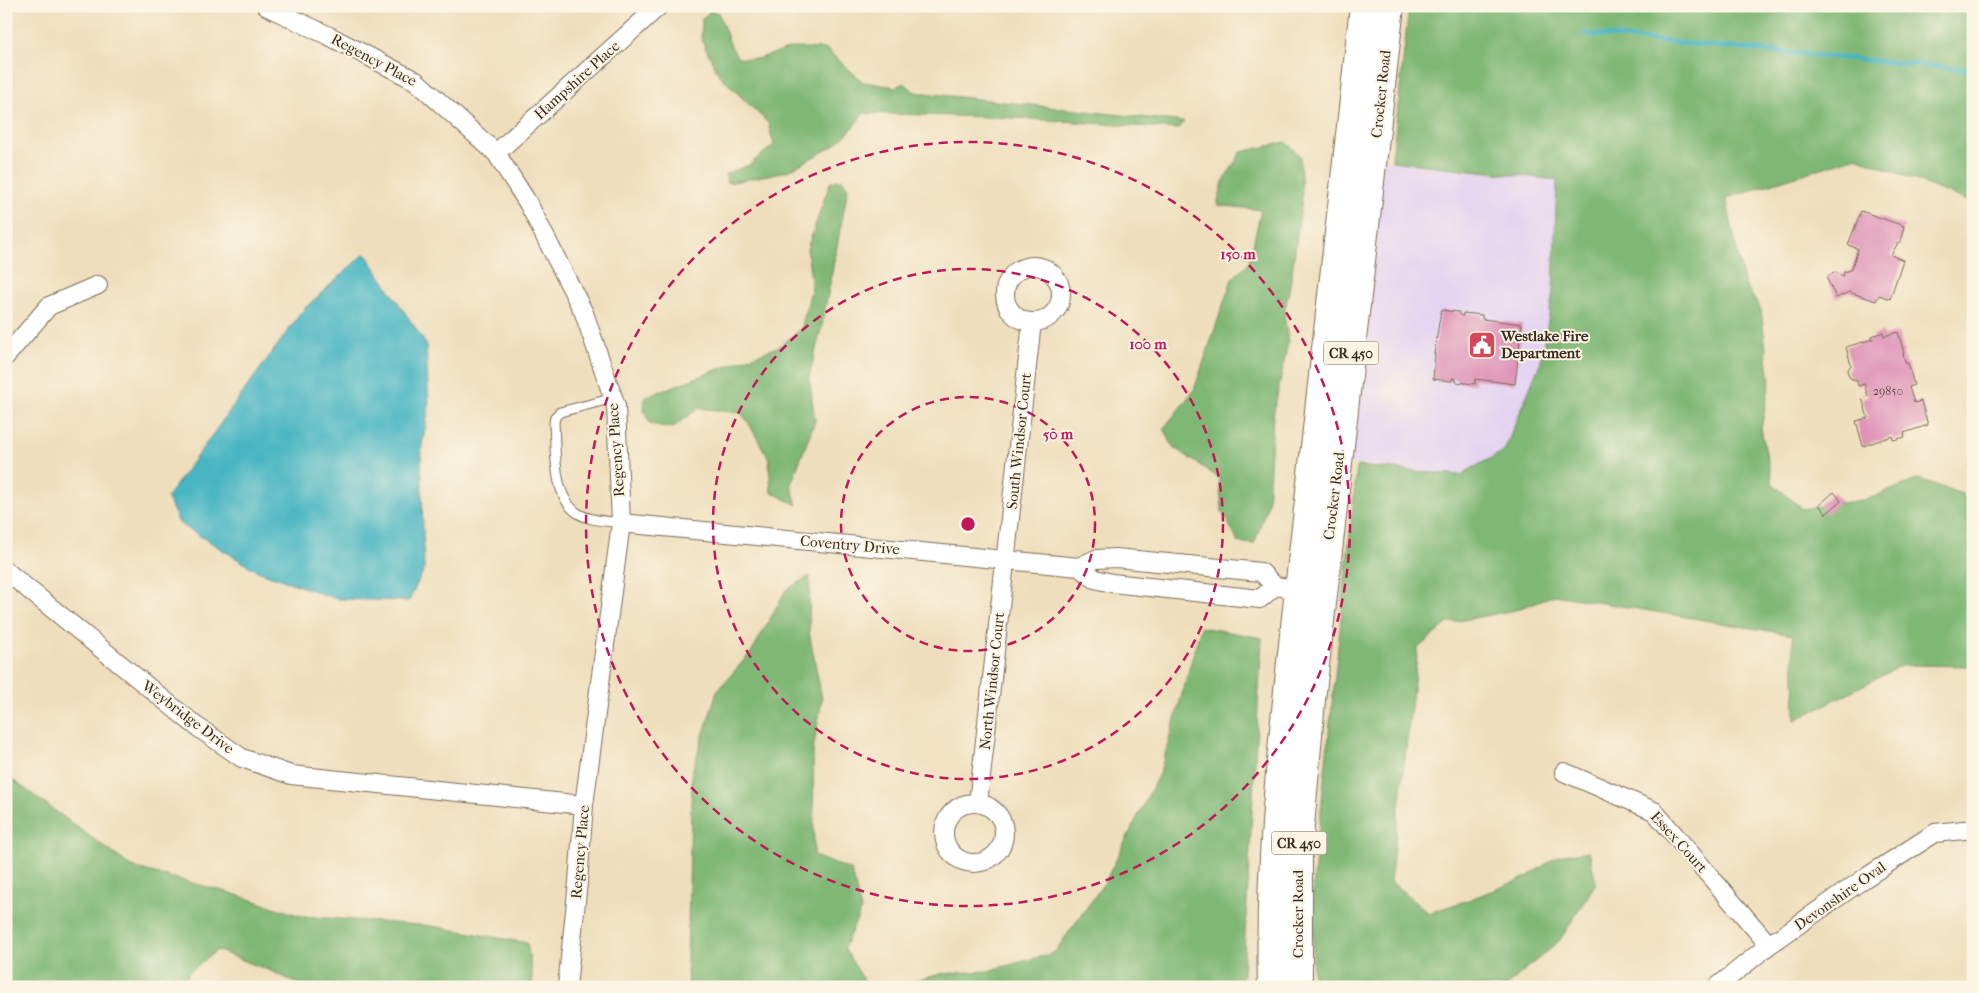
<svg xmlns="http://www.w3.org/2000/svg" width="1979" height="993" font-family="'IM FELL French Canon',serif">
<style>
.built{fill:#e4d3f1}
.forest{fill:#7fb774;stroke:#5d7049}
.water{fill:#47b5c2;stroke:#417070}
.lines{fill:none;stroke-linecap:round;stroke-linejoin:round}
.stream{stroke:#47b5c2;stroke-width:5}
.building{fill:#dd8eb5}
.lane-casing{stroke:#7a6955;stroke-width:11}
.street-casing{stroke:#7a6955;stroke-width:20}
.primary-casing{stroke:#7a6955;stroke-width:30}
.lane{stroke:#fff;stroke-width:9}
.street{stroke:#fff;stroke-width:18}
.primary{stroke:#fff;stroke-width:28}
.ring{fill:none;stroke:#c2185b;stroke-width:2.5;stroke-dasharray:9 6}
.labels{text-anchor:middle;stroke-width:4;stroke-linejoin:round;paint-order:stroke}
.number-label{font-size:12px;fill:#644344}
.shield{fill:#fcf5e5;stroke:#75675a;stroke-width:1}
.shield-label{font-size:14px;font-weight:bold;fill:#3b2a1e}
.street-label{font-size:15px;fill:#3b2a1e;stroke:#fcf5e5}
.poi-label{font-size:15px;font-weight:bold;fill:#3b2a1e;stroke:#fcf5e5;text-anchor:start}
.centre{fill:#c2185b;stroke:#fcf5e5;stroke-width:2.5}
.ring-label{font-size:15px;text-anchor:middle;font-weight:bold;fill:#c2185b;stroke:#fcf5e5;stroke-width:4;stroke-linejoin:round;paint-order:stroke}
</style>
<rect width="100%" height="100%" fill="#fcf5e5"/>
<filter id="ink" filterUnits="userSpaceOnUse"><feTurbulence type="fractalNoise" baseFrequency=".02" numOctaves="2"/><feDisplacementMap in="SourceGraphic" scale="10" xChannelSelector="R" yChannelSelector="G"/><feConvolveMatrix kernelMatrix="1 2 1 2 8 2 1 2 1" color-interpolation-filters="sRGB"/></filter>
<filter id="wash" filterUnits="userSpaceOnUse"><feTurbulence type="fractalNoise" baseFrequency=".0096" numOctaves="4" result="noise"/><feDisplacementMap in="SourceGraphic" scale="20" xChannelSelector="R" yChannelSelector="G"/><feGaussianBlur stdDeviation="1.12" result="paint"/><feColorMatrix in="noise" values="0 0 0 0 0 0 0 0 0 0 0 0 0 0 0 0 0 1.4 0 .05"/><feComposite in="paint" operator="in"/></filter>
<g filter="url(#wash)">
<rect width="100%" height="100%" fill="#eedebc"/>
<path class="built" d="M1382,160L1557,180L1553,292L1541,361L1504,451L1460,475L1349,464Z"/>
<path class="forest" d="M1409,6H1973V203L1857,157L1726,198L1744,283L1761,310L1770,381L1761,429L1773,484L1803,509L1868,499L1919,479L1962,494L1973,509V666L1903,665L1795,720L1793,635L1555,595L1515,610L1448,623L1418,648L1390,881L1429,913L1468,900L1527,877L1558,856L1589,851L1596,883L1560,940L1505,987H1313V886L1357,466L1460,475L1504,451L1541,361L1553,292L1557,180L1392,161Z
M709,12H718C725,28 728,44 738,58L757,59L791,48L826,49L863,82L896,87L904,83L915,92L1184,122L1179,129L1016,118L863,113L852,129L835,145L788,171L728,183L725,174L749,165L774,145L768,123L719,75L701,39L702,19Z
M1286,142L1300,156L1302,199L1290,286L1284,313L1288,342L1273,416L1268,503L1254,544L1238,542L1222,511L1219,478L1173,447L1164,428L1194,390L1232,279L1249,262L1261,210L1217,205L1223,182L1241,152Z
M837,180H843L848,188L822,325L809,377L815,421L791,484L797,505L771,492L769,459L748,422L741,413L699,408L672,428L650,424L644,410L645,397L780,346L801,329L812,287L807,249L830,183Z
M810,576L809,632L822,699L813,750L814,856L851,870L861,910L844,948L868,987H688L687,966L692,772L717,691L752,651L786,590Z
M1201,627L1262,638L1242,987H895L940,974L987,971L1054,953L1105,882L1160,772Z
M6,775L132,867L234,894L301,916L432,926L527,943L532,973V987H305L273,972L217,950L188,973L185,987H6Z"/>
<path class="water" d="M365,253L426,344L429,407L421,451L424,569L409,601L337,599L257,571L179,523L167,497L303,310Z"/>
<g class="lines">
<path class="stream" d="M1585,34L1973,70"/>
</g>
<g id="blocks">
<path class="building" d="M1861,211L1904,226L1900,243H1898L1891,255L1903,260L1890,299L1879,295L1876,301L1849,292L1836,298L1827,279L1829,275L1836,272L1843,276L1844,272L1851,270L1858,249L1848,245Z
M1441,310L1459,312V315L1463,316V313L1482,315V319L1522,324L1515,384L1475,379V384L1456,382V379L1452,378V381L1433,379L1435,354H1434Z
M1883,332L1884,336L1898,332L1904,353H1903L1904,358L1906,364L1908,363L1914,385L1909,387L1914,403L1921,401L1928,425L1904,433L1905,437L1893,440L1892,436L1863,446L1856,421L1868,418L1862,398L1868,396L1864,384L1858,386L1857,381L1850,378L1847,371L1851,365L1846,347L1873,339L1872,336Z
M1973,454V469L1967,467Z
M1834,492L1841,501L1826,514L1819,505Z"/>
</g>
</g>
<g filter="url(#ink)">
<use href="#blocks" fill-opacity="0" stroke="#7a6955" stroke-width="1"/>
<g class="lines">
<g class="lane-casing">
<path id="lane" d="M614,398L560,412L555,417L554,423C556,449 552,498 579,514C591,521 607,521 621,523"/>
</g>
<g class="street-casing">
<path id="street" d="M266,6L329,36L416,81L496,153L528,203L584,313L616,406L621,523L584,805L578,882L567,987
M496,153L659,6
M1005 294a28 28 0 1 1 56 0a28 28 0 1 1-56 0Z
M6,356L49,306L98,285
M621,523L1079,567L1096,559L1116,558L1261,572L1275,586L1310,591
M1079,567L1095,579L1112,583L1260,599L1275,586
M6,571L196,726L242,758L291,775L584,805
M1564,772L1654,811L1769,945
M978,803L1032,322
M944 833a30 30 0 1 1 60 0a30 30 0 1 1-60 0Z
M1717,987L1769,945L1865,878L1935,833L1973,829"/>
</g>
<g class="primary-casing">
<path id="primary" d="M1272,987C1268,848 1286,710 1301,572C1322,384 1344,195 1364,6
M1298,987V850L1311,700L1390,6"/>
</g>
<use href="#lane" class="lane"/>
<use href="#street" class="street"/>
<use href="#primary" class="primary"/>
</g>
</g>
<g class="ring">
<circle cx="968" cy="524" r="127"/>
<circle cx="968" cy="524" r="255"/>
<circle cx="968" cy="524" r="382"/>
</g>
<defs>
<g id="civic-square" transform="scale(1.4375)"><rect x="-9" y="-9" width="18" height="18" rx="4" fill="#d1495b" stroke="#fcf5e5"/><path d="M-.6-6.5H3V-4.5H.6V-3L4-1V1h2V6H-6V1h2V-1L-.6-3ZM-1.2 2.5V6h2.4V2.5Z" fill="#fff"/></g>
</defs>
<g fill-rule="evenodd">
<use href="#civic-square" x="1482" y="345"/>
</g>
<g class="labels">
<g class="number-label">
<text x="1888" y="395">29850</text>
</g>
<g class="shield">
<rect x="1323.5" y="341.5" width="55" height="23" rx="4"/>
<rect x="1271.5" y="831.5" width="55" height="23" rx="4"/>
</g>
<g class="shield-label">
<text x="1351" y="358">CR 450</text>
<text x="1299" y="848">CR 450</text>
</g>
<g class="street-label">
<text transform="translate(374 60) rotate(28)" y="5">Regency Place</text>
<text transform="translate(577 80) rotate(-42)" y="5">Hampshire Place</text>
<text transform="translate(1381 94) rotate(-84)" y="5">Crocker Road</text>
<text transform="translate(1019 441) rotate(-84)" y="5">South Windsor Court</text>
<text transform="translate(616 450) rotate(-94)" y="5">Regency Place</text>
<text transform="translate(1334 496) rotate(-83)" y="5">Crocker Road</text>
<text transform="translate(850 545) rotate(5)" y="5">Coventry Drive</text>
<text transform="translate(992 681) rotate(-84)" y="5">North Windsor Court</text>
<text transform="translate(188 717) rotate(37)" y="5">Weybridge Drive</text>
<text transform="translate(1679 842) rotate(48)" y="5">Essex Court</text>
<text transform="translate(580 852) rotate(-85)" y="5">Regency Place</text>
<text transform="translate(1840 896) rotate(-35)" y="5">Devonshire Oval</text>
<text transform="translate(1298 914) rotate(-90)" y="5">Crocker Road</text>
</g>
<g class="poi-label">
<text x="1501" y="341">Westlake Fire<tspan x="1501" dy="17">Department</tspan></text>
</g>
</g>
<circle cx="968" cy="524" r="8" class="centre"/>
<g class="ring-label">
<text x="1238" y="259">150 m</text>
<text x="1148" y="349">100 m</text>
<text x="1058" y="439">50 m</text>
</g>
<rect width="1979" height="993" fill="none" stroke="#fcf5e5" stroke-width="25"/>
</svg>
